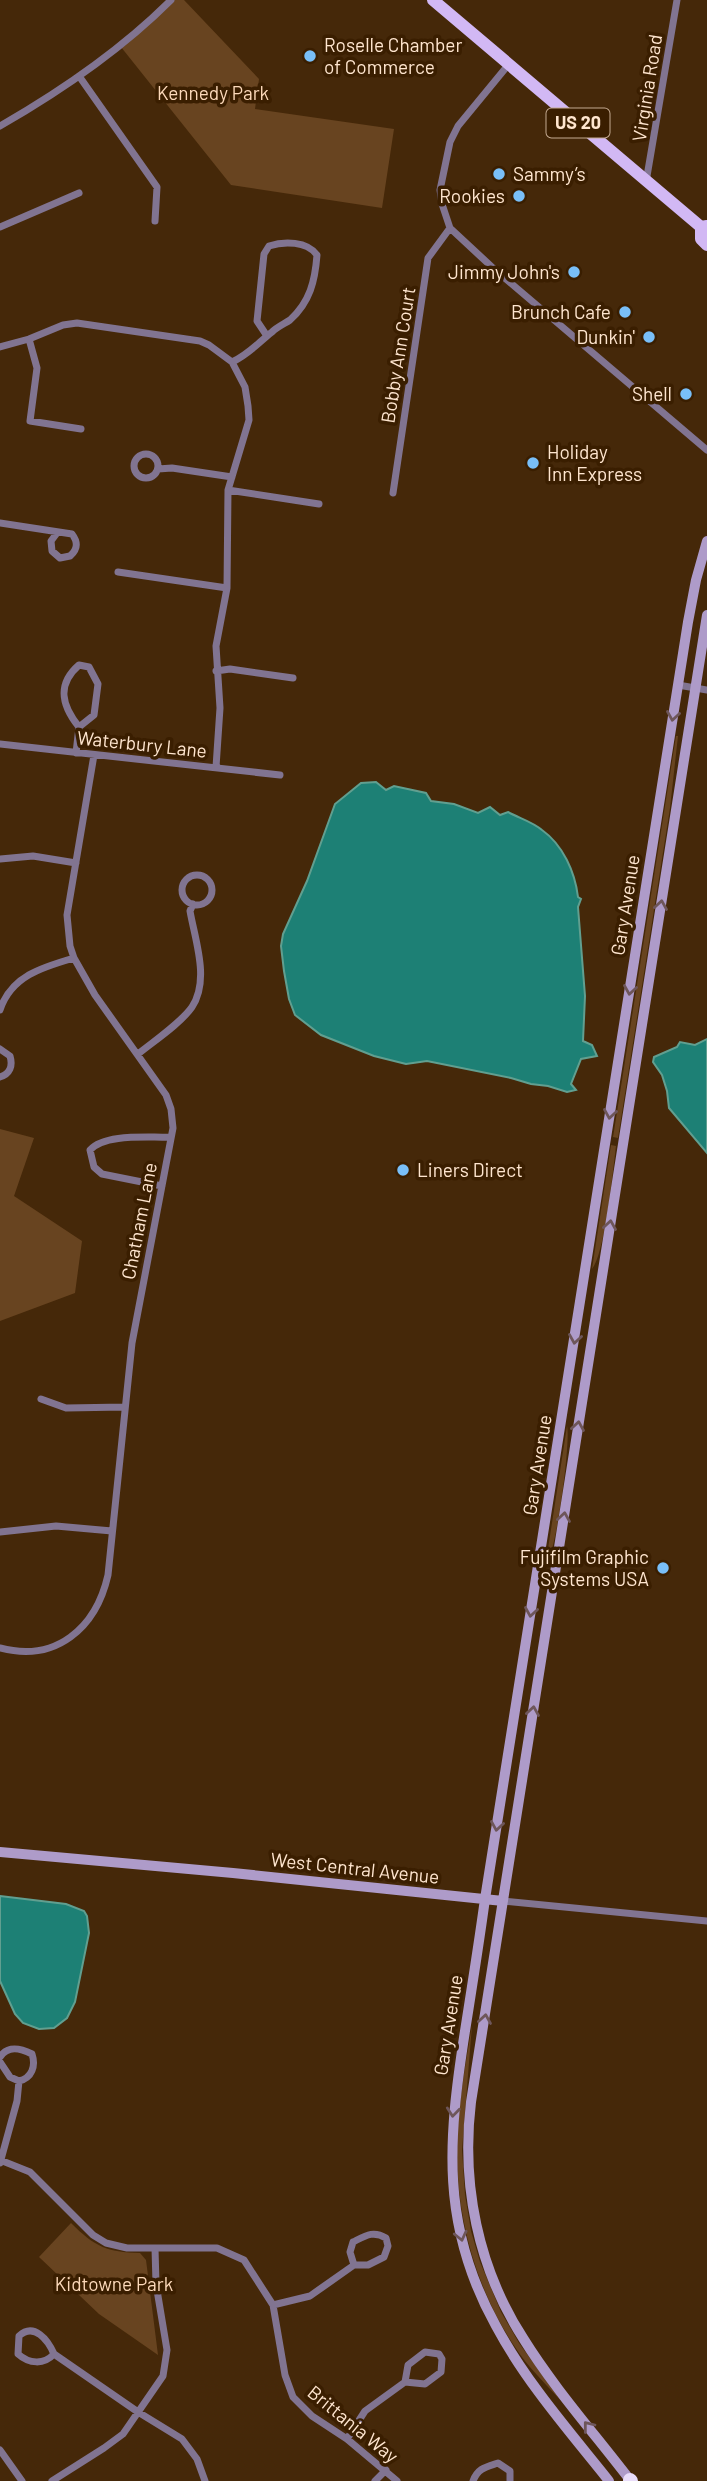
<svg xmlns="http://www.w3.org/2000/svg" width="707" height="2481" font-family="Barlow,sans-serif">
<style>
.green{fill:#684420}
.water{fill:#1d8075;stroke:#619f90;stroke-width:2}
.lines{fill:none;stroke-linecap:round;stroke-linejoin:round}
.street{stroke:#817491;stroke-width:7}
.secondary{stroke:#ae9bc9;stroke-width:10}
.primary{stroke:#d2b8f4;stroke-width:12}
.highway{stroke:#e9ddfa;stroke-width:14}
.oneway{stroke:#6e565a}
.poi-dot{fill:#79bff8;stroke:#3a1e00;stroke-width:2.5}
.labels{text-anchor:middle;stroke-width:7;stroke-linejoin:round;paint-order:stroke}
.shield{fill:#3a1e00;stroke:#c4aa91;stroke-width:2}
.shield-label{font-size:18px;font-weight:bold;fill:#ffe6cf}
.poi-label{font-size:19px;fill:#ffe6cf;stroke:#3a1e00;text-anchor:end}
.street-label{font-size:19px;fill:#ffe6cf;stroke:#3a1e00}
.park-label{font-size:19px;fill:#fcd9ba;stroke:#3a1e00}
</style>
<rect width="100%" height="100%" fill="#452809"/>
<path class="green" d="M175,0H184L259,79L255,109L394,129L382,208L231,185L121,47Z
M676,736H678L670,808L618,1138L613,1137L614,1131Z
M0,1129L34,1138L14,1196L82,1241L75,1293L0,1321Z
M611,1145L616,1146C613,1170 605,1254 592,1269Z
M567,1426C571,1442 556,1555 545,1568Z
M472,2025L462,2150L465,2195L471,2231L480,2262L501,2312L519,2343L560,2400C545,2383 527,2366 515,2347C477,2291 457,2220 457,2153C457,2110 465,2068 472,2025Z
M71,2223C95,2247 107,2252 140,2253L146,2260L158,2355L99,2314L39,2257Z"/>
<path class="water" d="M376,782L386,790L394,786L426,793L431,801L454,804L478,813L490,807L500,815L508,812C519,818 533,822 542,830C563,845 575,872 578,897L581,899L578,907L585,996L583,1041L592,1045L597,1056L581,1059L571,1084L576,1090L567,1092L548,1086L531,1084L511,1078L427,1061L406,1064L374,1056L321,1035L295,1015L289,999L284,971L281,946L283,934L307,881L335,804L361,783Z
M707,1039V1153L669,1108L667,1091L662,1075L653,1062L654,1057L677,1047L680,1042L695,1045Z
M0,1896L66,1904L84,1911L87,1916L89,1933L75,2002L67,2018L54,2028L39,2029L23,2023L15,2014L0,1981Z"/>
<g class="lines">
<path class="street" d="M509,64L458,126L450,142L440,190L442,204L450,228L493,268L707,450
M79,76L157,187L155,221
M0,126C61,91 121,50 171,0
M646,182L677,0
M0,227L79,193
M29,339L37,368L30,421L81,429
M0,347L29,339L63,325L77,323L200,341L209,345L232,362L245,387L248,406L249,420L228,490L227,588L216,646L220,708L216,767
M232,362C248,355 258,343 272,332C277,327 284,324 290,320C310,302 315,281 317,255C307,241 284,241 269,246L264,254L257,321L267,336
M134 466a12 12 0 1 1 24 0a12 12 0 1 1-24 0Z
M158,469L172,468L232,477
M228,490L319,504
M393,493L428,258L450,228
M0,523L72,534C78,542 78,549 70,556L60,558L52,551L51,541L57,533
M118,572L227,588
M216,671L230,669L293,678
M678,685L707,690
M0,744L280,775
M76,753L79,727L94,715L98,684L89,667L79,665C56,685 62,706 79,727
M0,859L33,856L76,863
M182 890a15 15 0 1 1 30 0a15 15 0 1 1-30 0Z
M0,1010C11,976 43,967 74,958
M0,1049L10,1056C13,1066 10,1074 0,1077
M138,1054C154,1041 181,1023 192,1007C210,980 195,940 190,911L193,904
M162,1186L102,1174L94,1167L90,1150C105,1133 149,1138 171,1137
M41,1399L66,1408L124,1407
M0,1532L56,1526L112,1531
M0,1648C56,1663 96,1628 108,1575L132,1343L173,1128L171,1109L166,1095L95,995L74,958L70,946L67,915L94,755
M503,1901L707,1921
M0,2057C8,2045 20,2048 32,2054C36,2066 32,2078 19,2081
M0,2062L10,2077L19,2081
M0,2160L30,2172L93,2235L106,2243L127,2248H217L244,2260L273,2305L285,2375L293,2397L312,2416L347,2439L397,2481
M0,2163L17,2101L19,2081
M273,2305L310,2296L354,2265L350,2252L353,2242C365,2236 373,2230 386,2238L388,2246L384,2257L368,2265H354
M54,2354C48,2340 34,2322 19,2336L18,2354C29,2364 44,2365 54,2354L138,2412L182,2439L197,2459L205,2481
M347,2439L365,2411L405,2382L408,2365L425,2352L439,2354L442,2359L441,2372L425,2384L405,2382
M0,2450L22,2481
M52,2481L104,2448L123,2434L163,2376L167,2350L156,2284L155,2248
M375,2481L386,2470
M473,2481C478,2468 486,2467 498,2463L510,2471V2481"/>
<path class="secondary" d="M0,1852L233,1873L503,1901
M630,2480C594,2433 554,2388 523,2338C478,2268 461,2184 471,2102L707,615
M609,2481C570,2432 526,2382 496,2326C440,2225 448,2140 465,2031C472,1987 479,1943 485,1899L688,622L696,580L707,541"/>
<path class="primary" d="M433,0L701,227L707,226
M701,227V239L707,245"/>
<path class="highway" d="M630,2480L631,2481"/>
</g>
<defs><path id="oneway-chevron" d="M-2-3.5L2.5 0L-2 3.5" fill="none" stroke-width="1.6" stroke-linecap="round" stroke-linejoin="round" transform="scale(1.75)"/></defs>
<g class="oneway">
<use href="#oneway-chevron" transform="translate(673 716) rotate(99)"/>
<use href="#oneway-chevron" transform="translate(661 905) rotate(-81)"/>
<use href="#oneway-chevron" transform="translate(630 990) rotate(99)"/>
<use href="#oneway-chevron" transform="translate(610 1114) rotate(99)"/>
<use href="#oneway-chevron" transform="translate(610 1225) rotate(-81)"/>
<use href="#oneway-chevron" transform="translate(575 1339) rotate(99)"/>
<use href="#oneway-chevron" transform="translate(578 1426) rotate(-81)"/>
<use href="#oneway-chevron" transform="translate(564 1517) rotate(-81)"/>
<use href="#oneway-chevron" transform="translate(531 1612) rotate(99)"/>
<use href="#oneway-chevron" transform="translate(533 1711) rotate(-81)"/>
<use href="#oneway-chevron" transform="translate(497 1826) rotate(99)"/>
<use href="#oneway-chevron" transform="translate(485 2019) rotate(-81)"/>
<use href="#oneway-chevron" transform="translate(453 2112) rotate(96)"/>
<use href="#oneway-chevron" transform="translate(461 2236) rotate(77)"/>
<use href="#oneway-chevron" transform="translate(588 2426) rotate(-128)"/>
</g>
<g class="poi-dot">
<circle cx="310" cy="56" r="7"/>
<circle cx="499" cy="174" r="7"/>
<circle cx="519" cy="196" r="7"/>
<circle cx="574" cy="272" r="7"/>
<circle cx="625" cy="312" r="7"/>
<circle cx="649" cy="337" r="7"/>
<circle cx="686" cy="394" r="7"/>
<circle cx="533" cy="463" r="7"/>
<circle cx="403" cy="1170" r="7"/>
<circle cx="663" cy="1568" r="7"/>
</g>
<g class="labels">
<rect class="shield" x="546.5" y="108.5" width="63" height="29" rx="5"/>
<g class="shield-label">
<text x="578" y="129">US 20</text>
</g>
<g class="poi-label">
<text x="324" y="52" text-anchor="start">Roselle Chamber<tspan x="324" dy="22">of Commerce</tspan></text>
<text x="513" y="181" text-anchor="start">Sammy’s</text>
<text x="505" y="203">Rookies</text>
<text x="560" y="279">Jimmy John's</text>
<text x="611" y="319">Brunch Cafe</text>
<text x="635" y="344">Dunkin'</text>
<text x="672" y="401">Shell</text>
<text x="547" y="459" text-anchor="start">Holiday<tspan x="547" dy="22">Inn Express</tspan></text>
<text x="417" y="1177" text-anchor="start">Liners Direct</text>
<text x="649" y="1564">Fujifilm Graphic<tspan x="649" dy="22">Systems USA</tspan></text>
</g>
<g class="street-label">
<text transform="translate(647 88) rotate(-81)" y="7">Virginia Road</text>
<text transform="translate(398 355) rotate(-81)" y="7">Bobby Ann Court</text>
<text transform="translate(142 744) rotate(6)" y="7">Waterbury Lane</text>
<text transform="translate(625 905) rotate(-81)" y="7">Gary Avenue</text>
<text transform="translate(139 1221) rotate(-79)" y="7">Chatham Lane</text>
<text transform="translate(537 1465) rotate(-81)" y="7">Gary Avenue</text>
<text transform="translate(355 1868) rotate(6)" y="7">West Central Avenue</text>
<text transform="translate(448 2025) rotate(-81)" y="7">Gary Avenue</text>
<text transform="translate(353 2424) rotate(39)" y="7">Brittania Way</text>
</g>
<g class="park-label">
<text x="213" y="100">Kennedy Park</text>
<text x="114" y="2291">Kidtowne Park</text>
</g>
</g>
</svg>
